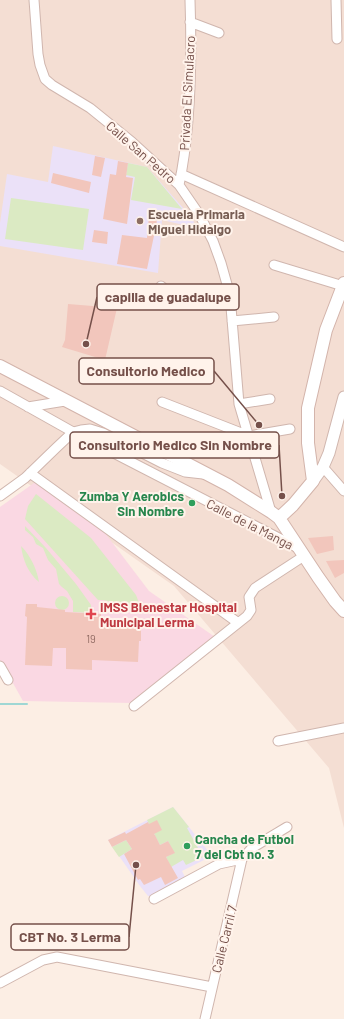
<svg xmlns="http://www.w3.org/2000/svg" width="344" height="1019" font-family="Barlow,sans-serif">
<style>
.residential{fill:#f4ded3}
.education{fill:#ebe1f8}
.medical{fill:#fad8e3}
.green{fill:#dbeac3}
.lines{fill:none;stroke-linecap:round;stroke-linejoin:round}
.stream{stroke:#9fd7d4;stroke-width:2}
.building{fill:#f2c6bc}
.minor-casing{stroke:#d0b6ae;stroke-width:11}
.tertiary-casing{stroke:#d0b6ae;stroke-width:13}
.secondary-casing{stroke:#d3b4ab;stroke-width:14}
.minor{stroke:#fff;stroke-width:9}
.tertiary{stroke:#fff;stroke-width:11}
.secondary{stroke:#fff;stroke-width:12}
.education-dot{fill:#8d6e63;stroke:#fff3eb;stroke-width:1.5}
.leisure-dot{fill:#2e9e5b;stroke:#fff3eb;stroke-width:1.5}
.health-dot{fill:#e0444e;stroke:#fff3eb;stroke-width:1.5}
.labels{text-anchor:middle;stroke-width:4;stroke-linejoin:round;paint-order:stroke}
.number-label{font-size:11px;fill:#946e66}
.street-label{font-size:13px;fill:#75504a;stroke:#fff3eb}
.education-label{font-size:13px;font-weight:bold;fill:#785e54;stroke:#fff3eb;text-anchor:start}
.leisure-label{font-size:13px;font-weight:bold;fill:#27864d;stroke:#fff3eb;text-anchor:end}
.health-label{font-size:13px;font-weight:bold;fill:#be3a42;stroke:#fff3eb;text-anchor:start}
.leader{fill:none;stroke:#75504a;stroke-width:1.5}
.callout-dot{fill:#75504a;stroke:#fff3eb;stroke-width:1.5}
.callout{fill:#fff3eb;stroke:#75504a;stroke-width:1.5}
.callout-label{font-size:14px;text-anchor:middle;font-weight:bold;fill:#75504a}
</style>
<rect width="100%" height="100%" fill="#fceee4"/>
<path class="residential" d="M0,0H344V828L329,768L174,586L0,464Z"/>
<path class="education" d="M53,146L147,167L191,217L197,228L162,220L158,273L0,246V223L7,174L48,182Z
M173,807L212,856L182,871L186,879L151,897L148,896L140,886L108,840Z"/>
<path class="medical" d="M37,481L105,533L149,591L215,637L132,703L23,701L0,660V507Z"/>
<path class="green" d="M128,163L147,167L182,209L131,200L135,177L126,175Z
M11,198L89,209L83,250L5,239Z
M36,494L91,538L136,595L141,608L116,609C112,601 107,600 98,600L25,519L28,506Z
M25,526L46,548L76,584L91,605V613L73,612V601L67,591L62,587L59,584L56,569L48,560L43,548L36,544L33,537L25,530Z
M21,546C30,555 37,569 39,582C28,573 23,560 21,546Z
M55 603a7 7 0 1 1 14 0a7 7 0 1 1-14 0Z
M173,807L189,827L187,828L203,857L186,865L183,860L171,867L166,857L174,853L168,841L160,845L147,820Z
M126,840L132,849L119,857L112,847Z"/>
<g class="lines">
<path class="stream" d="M0,704H27"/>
</g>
<path class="building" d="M95,156L105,158L101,177L92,175Z
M118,161L128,163L126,177L133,178L127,224L103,219L110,174L116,175Z
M53,173L91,182L89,193L51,183Z
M149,216L157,217L156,231H155L147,269L117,264L122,235L147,238Z
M94,230L108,232L107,244L92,242Z
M68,304L117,308L105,360L62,347L65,340Z
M333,536L334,550L317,554L308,538Z
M344,560V573L335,578L326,561Z
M26,604H37V607L65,610V612L101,614V621L141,622V641H139L138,662L92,660V670L66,669V648H53L52,666L25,665L27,617L25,616Z
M157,820L162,830L154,834L155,835L160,845L168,841L175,853L166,857L178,878L165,885L161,877L144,885L140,879L138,880L124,854L132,849L126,840L112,847L108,840L125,832L126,834L148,822L149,824Z"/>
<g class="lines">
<g class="minor-casing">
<path id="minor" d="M34,0L38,54L40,65L45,79L52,85L90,108L132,142L167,174L179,185L199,214L213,241L221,263L230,295L239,404L271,512
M336,0L337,39
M190,22L219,33
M181,174L344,247
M179,185C191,128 192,59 190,0
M274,265L343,286
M161,286C164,289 168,292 171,294C188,303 212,297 230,295
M232,321L274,317
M0,391L73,432L300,549
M162,402L249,436L290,429
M239,404L270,399
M28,407L65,401
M323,467L344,491
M30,473L237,622
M0,496L25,478L56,448L73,432L81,430L90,429L103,433L162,463L185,472L203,474
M0,666L8,680
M134,706L247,616L251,610L249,597L255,588L304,556
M278,741L344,728
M154,899L219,864L242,859L252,848L287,827
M0,983L43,960L57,957L212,987
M205,1019L242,859"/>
</g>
<g class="tertiary-casing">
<path id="tertiary" d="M313,481L323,467L329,453L344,397"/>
</g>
<g class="secondary-casing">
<path id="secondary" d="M0,366L228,485L271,512L279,518L318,577L335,601L344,611
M279,518L293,505L313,481L308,443V408L326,330L344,283"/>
</g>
<use href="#minor" class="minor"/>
<use href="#tertiary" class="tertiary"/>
<use href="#secondary" class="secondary"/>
</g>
<circle class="education-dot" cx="140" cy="221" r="4"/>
<g class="leisure-dot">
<circle cx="192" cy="503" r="4"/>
<circle cx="187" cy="846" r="4"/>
</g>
<path class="health-dot" d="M89 608h4v4h4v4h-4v4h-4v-4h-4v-4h4z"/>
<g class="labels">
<g class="number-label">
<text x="91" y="643">19</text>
</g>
<g class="street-label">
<text transform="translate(187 93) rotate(-87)" y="5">Privada El Simulacro</text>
<text transform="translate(141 152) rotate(41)" y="5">Calle San Pedro</text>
<text transform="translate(250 524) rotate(27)" y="5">Calle de la Manga</text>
<text transform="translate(224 939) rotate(-76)" y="5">Calle Carril 7</text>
</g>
<g class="education-label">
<text x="148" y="219">Escuela Primaria<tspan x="148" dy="15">Miguel Hidalgo</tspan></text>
</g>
<g class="leisure-label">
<text x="184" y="501">Zumba Y Aerobics<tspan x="184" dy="15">Sin Nombre</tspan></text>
<text x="195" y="844" text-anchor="start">Cancha de Futbol<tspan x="195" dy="15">7 del Cbt no. 3</tspan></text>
</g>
<g class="health-label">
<text x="100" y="612">IMSS Bienestar Hospital<tspan x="100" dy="15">Municipal Lerma</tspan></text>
</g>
</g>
<path class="leader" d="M86 344L97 297M259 425L214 371M282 496L279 445M136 865L129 937"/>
<g class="callout-dot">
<circle cx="86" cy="344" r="4"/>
<circle cx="259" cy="425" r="4"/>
<circle cx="282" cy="496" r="4"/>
<circle cx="136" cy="865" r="4"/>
</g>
<g class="callout">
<rect x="97" y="284" width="142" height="26" rx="4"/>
<rect x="79" y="358" width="135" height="26" rx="4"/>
<rect x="70" y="432" width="209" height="26" rx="4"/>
<rect x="11" y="924" width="118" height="26" rx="4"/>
</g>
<g class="callout-label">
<text x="168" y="302">capilla de guadalupe</text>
<text x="146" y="376">Consultorio Medico</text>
<text x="175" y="450">Consultorio Medico Sin Nombre</text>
<text x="70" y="942">CBT No. 3 Lerma</text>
</g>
</svg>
